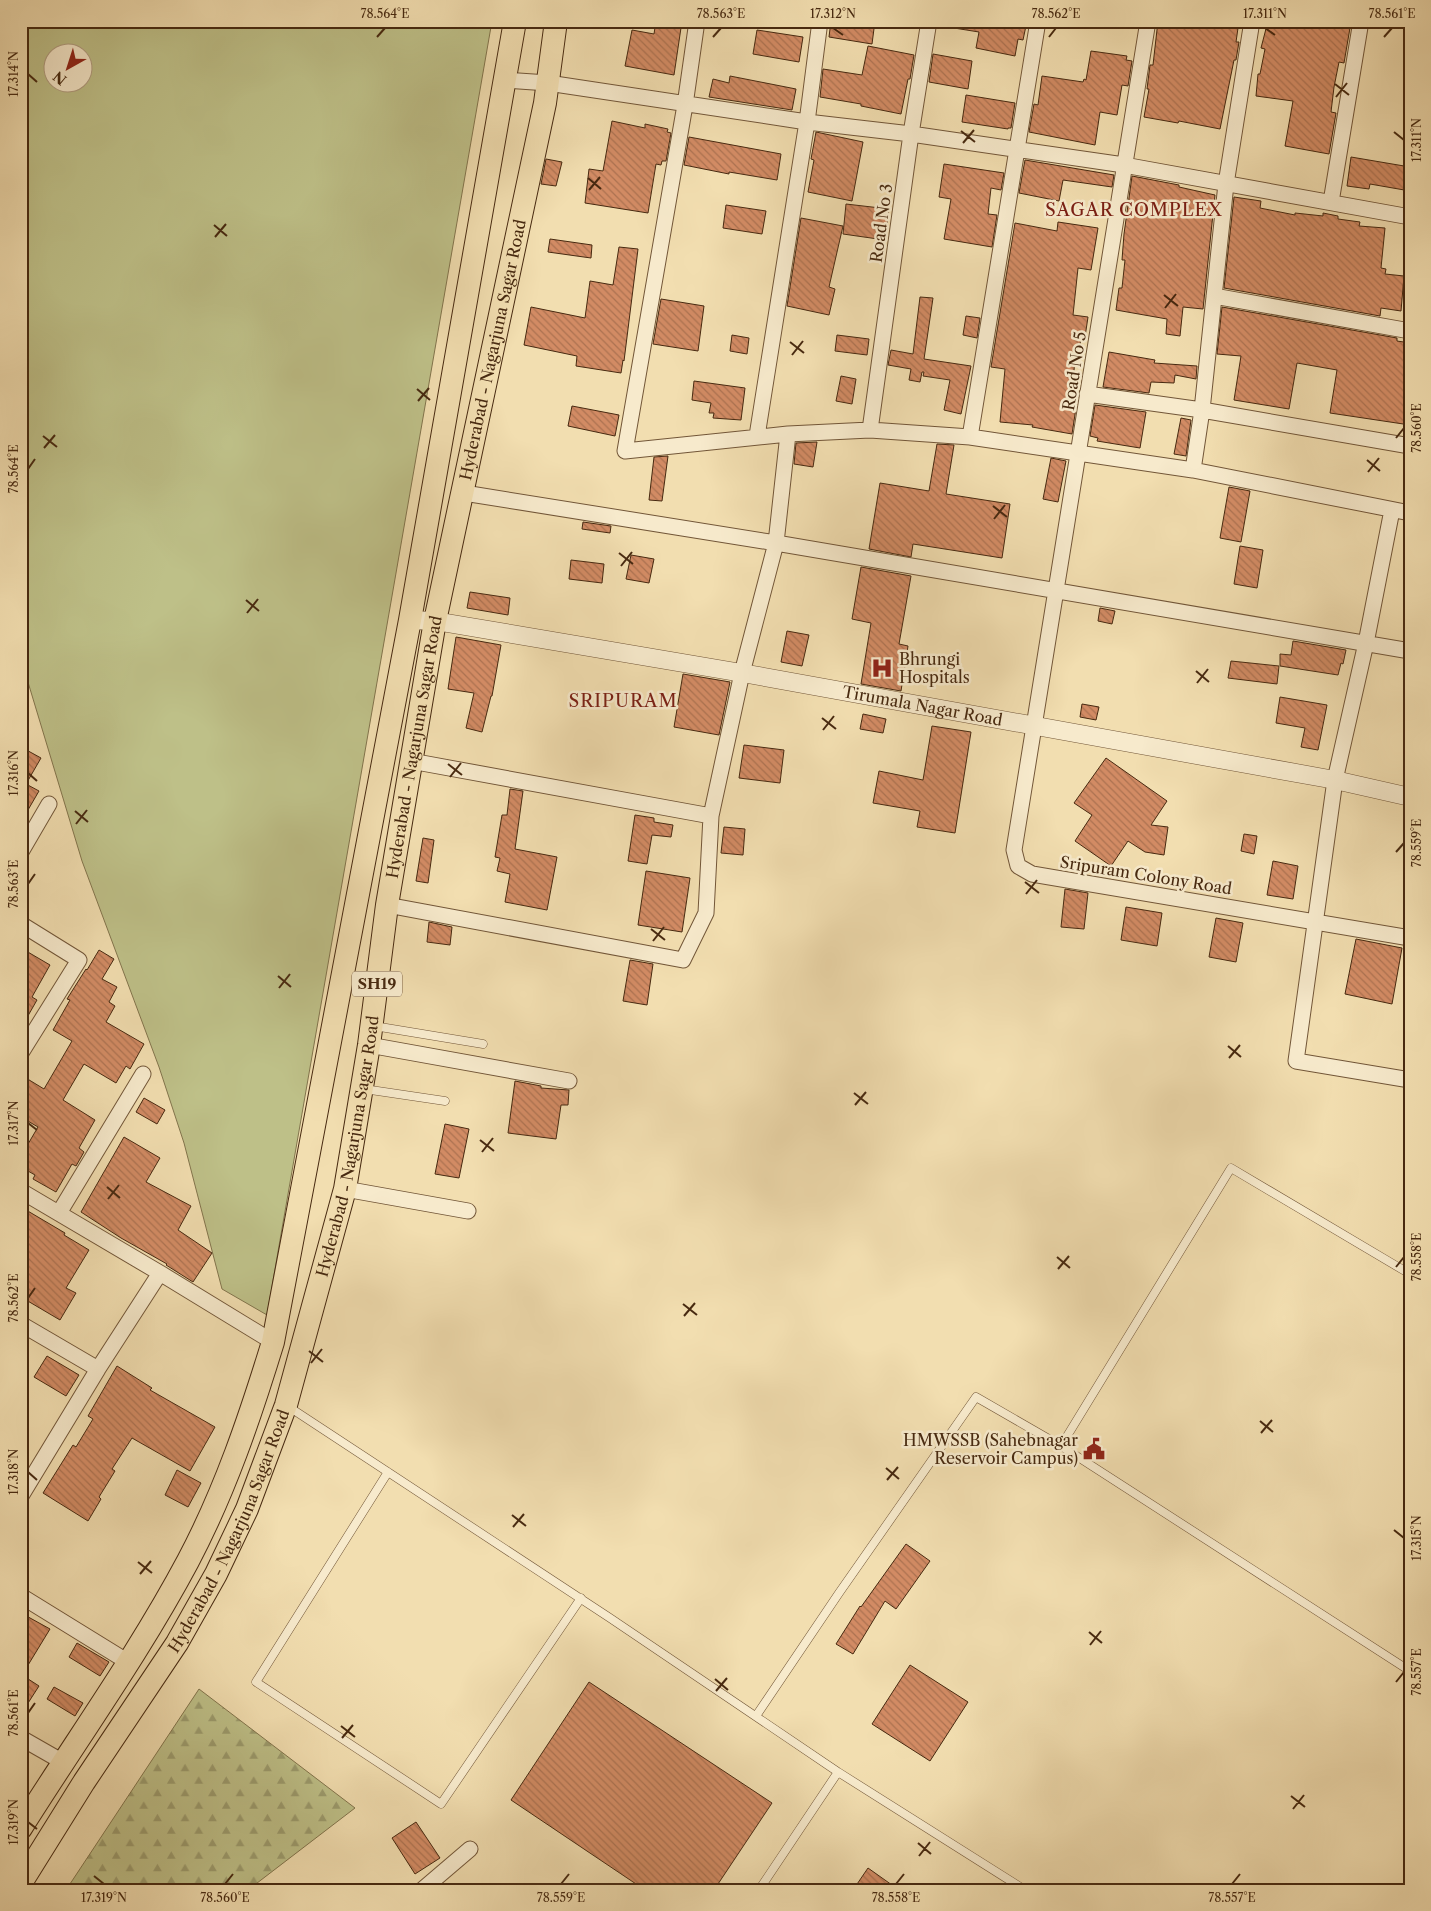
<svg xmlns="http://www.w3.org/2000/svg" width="1431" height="1911" font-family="'Libre Caslon Text',serif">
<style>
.green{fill:#bec088;stroke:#82744c;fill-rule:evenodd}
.forest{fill:url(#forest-firs);stroke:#82744c}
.building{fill:url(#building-back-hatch);stroke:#472910}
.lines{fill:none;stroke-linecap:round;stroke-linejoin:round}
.service-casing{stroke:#725638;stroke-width:9}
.minor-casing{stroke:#725638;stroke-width:17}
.tertiary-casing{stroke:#725638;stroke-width:19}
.primary-casing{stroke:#472910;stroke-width:24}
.service{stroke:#f7eacc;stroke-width:8}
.minor{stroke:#f7eacc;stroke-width:15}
.tertiary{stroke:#f7eacc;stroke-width:18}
.primary{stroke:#f2deb0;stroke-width:22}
.ticks{fill:none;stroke:#472910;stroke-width:2}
.labels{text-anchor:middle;stroke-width:5;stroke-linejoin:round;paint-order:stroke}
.shield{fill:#f7eacc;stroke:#7c6348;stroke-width:1}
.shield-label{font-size:15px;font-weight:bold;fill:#472910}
.street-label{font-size:16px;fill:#472910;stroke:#f7eacc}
.poi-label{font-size:16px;fill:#472910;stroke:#f7eacc;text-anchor:start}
.neighbourhood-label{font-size:18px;letter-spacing:1px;fill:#7a1f14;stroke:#f7eacc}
.neatline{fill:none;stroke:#472910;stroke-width:2}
.ticks-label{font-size:12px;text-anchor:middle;fill:#472910}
</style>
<defs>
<pattern id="forest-firs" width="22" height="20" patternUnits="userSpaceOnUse" patternTransform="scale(1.25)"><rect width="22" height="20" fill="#bec088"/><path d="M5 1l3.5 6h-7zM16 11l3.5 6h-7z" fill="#9c9c6e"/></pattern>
<pattern id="building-back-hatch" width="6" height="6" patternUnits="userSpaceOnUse" patternTransform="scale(1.25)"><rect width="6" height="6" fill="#d28b64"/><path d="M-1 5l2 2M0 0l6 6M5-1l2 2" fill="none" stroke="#ac7251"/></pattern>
</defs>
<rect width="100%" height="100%" fill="#f2deb0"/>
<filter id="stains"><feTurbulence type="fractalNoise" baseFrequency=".004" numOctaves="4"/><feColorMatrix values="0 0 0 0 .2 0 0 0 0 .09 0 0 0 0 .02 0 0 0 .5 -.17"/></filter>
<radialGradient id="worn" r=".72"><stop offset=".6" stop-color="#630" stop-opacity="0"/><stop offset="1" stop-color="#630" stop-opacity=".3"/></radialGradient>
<path class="green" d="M21,21H492L267,1315L222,1289L184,1143L159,1067L82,861L21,659ZM52,52H82V82H52Z"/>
<path class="forest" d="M199,1689L355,1808L248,1890H66Z"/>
<path class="building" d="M656,21H682L674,75L625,66L632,30L654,34Z
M831,21H875L872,44L829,37Z
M955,21H1027L1023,40L1018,39L1015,56L976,48L979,32L954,28Z
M1158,21H1239L1236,42H1239L1236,60H1234L1220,129L1179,121L1178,123L1144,117L1149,89H1147L1150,65H1153Z
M1268,21L1351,22L1344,63L1339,62L1334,87L1331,112L1336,113L1329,154L1285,146L1293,101L1256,96L1258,74H1260L1265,49L1261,48Z
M757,30L803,37L799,62L753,54Z
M868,46L914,55L910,79H908L901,114L861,106V104L820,97L823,69L862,75Z
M1091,51L1127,56L1126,60L1132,61L1128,86L1122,85L1117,115L1100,112L1095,145L1029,132L1034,104L1038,105L1042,76L1083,82L1084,79L1086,80Z
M933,54L972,61L968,89L929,82Z
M730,76L796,89L792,110L709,97L713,79L729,83Z
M966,95L1015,103L1011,128H1008V129L962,122Z
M612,121L645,128V124L668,129L667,132L671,133L666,161H662L661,165L656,164L648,213L585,203L589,169L603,171Z
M816,132L863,142L852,201L808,192L814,160L811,159Z
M689,137L781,154L777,180L729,172V174L684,165Z
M1351,157L1410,167V191L1370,184L1369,189L1347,186Z
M546,159L562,162L556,186L541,184Z
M1025,160L1114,175L1112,187L1063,180L1059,201L1019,193Z
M944,164L1004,173L1001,190L991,188L988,214L997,215L992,247L944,239L951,199L939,197Z
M1132,176L1179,185V187L1215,195L1203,309L1183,307L1180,336L1166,334L1167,319L1116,310L1119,288H1122L1125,260H1122L1124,234Z
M1234,197L1261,201L1260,208L1295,215V213L1323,216V213L1338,216V219L1360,222L1359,226L1385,228L1381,268L1386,269L1385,274L1404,276L1401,311L1381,308L1380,316L1224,288Z
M846,204L889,209L885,240L843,234Z
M726,205L766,211L762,234L723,228Z
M801,218L843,226L829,287L835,289L829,315L787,306Z
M1058,222L1098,228L1091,270L1078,268L1073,315L1088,317L1085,337H1081L1078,359H1075L1072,394L1078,395L1072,434L1032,427L1033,425L1000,422L1005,369L991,367L1015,223L1057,231Z
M550,239L592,245L591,258L548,252Z
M619,247L638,249L624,361L623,360L621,373L576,366L577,356L524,345L531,307L585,318L590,281L613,285Z
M920,297L933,298L924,359L971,366L961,414L944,410L950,380L923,376L924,372H922L920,382L909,380L911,369L888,365L891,350L913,354Z
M661,299L704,306L698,351L653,344Z
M1222,307L1397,338V341L1410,343V425L1330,413L1337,370L1297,363L1289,409L1234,400L1241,356L1217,354Z
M966,316L980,318L977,338L963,335Z
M732,335L749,338L747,354L730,351Z
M837,335L869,339L867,355L835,351Z
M1109,352L1155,360L1154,363L1197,366L1196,379L1175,375L1174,383L1151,382L1149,393L1103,387Z
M841,376L856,379L852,404L836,401Z
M694,381L745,388L741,420L713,418L714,413H709L711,403L692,400Z
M1095,405L1146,412L1140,448L1097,441L1098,438L1090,436Z
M572,406L619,415L615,436L568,426Z
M1181,418L1191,420L1186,456L1174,454Z
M817,442L813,467L794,464L796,443Z
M937,444L954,445L946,494L1010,504L1002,558L913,544L911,557L869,549L880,483L929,491Z
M668,456L662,501L649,500L654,457Z
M1051,458L1066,461L1058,502L1043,499Z
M1229,487L1250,491L1241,542L1220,538Z
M583,522L611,526L610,533L582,529Z
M1240,546L1263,550L1257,588L1234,584Z
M631,555L654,559L649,583L626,579Z
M571,560L604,564L602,583L569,579Z
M861,567L911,576L899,644L908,646L901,691L861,684L871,623L852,619Z
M470,592L510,598L508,615L467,608Z
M1100,608L1115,611L1112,624L1098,621Z
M787,631L809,635L802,666L781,662Z
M456,637L501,645L492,696H491L482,732L466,728L474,693L448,689Z
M1293,641L1346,650L1343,664L1341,663L1338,675L1280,666V654L1291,655Z
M1231,661L1279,666L1277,684L1228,678Z
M683,674L730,682L719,735L674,727Z
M1280,697L1327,705L1318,750L1301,747L1305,728L1276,723Z
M1082,704L1099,707L1096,720L1080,717Z
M863,714L886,719L883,733L860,729Z
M932,726L971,732L955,833L917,827L920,811L873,803L879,771L923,780Z
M744,745L784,750L780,783L739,778Z
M21,747L41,758L26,784L39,791L21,822Z
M1106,758L1167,801L1151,825L1168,827L1164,855L1145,852L1128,841L1111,866L1075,841L1092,815L1074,803Z
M510,789L523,791L515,849L557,857L547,910L505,902L510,874L497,871L500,858L495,857L502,815H507Z
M635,815L654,818V822L673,825L671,837L652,835L647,864L628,861Z
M724,827L745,829L743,855L721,853Z
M1244,834L1257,836L1254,854L1241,851Z
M423,838L434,840L428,883L416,881Z
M1273,861L1298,866L1293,899L1267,895Z
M646,871L690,878L682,932L638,925Z
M1065,889L1088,893L1084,929L1061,927Z
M1126,907L1162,913L1157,946L1121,940Z
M1216,918L1243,923L1236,962L1209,957Z
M429,922L452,927L450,945L427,942Z
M1356,939L1402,948L1392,1004L1345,994Z
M21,948L50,965L32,997L37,1000L21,1028Z
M99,950L114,959L102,979L117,987L109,1002L115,1006L106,1022L144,1044L130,1069L126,1066L116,1083L84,1064L63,1100L95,1120L79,1148L84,1152L76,1166L72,1164L56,1192L33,1179L35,1175L21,1167V1156L38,1127L21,1117V1075L44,1089L72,1041L53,1030L70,1000L67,999L86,969L87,970Z
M630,960L653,964L647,1005L623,1001Z
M515,1081L541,1086V1088L569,1090L568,1105H561L556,1139L508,1133Z
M144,1098L165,1110L157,1124L136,1112Z
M445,1124L469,1129L459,1178L435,1174Z
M124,1137L160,1158L146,1182L191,1206L178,1230L212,1253L193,1282L166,1265L167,1264L121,1238L81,1212Z
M21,1207L65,1233L64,1235L89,1250L66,1288L76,1293L60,1320L21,1297Z
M47,1356L79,1375L66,1396L34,1377Z
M117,1366L152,1388L150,1390L215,1427L190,1471L132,1438L112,1469L115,1471L99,1497L101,1499L88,1521L43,1493L73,1445L76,1447L93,1419L88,1416Z
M177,1470L201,1483L188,1507L165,1495Z
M906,1544L930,1561L896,1609L885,1601L853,1654L836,1644L860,1606L861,1607Z
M21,1613L50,1629L22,1675L39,1686L21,1714Z
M77,1643L109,1662L100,1676L69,1657Z
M910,1665L968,1702L930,1761L872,1724Z
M589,1682L772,1803L714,1890H645L511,1800Z
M54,1687L83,1703L75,1716L47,1699Z
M416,1822L440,1858L415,1874L392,1838Z
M868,1868L899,1890H853Z"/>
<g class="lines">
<g class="service-casing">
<path id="service" d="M374,1026L483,1044
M364,1089L445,1101
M289,1407L610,1618L838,1772L1025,1890
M1061,1446L1410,1671
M388,1472L256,1682L441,1804L581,1598
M756,1716L839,1593L976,1397L1061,1446L1231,1168L1410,1274
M759,1890L838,1772"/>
</g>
<g class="minor-casing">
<path id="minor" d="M697,21L685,105L625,451L788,434L870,430L970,437L1193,470L1410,513
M1148,21L1014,850L1018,866L1032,874L1410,938
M505,80L548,83L807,122L911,134L1124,165L1410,217
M1331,202L1361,21
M1214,296L1410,331
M1087,394L1202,410L1410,446
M870,430L911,134L929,21
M788,434L776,543L1410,651
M757,436L807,122L820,21
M970,437L1038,21
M1193,470L1202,410L1226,184L1252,21
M1392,510L1366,643L1335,780L1296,1061L1410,1080
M411,761L711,816
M21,852L49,804
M387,905L683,960L706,913L711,816L742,673L776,543L464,493
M21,924L79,960L21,1053
M369,1045L569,1081
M345,1189L468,1211
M21,1191L160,1273
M59,1213L143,1074
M21,1324L98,1369
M21,1496L98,1369L160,1273L273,1342
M21,1596L128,1662
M21,1738L63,1762
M422,1890L470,1849"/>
</g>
<g class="tertiary-casing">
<g id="tertiary">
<path id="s1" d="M410,620L435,621L742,673L1335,780L1410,797"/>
</g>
</g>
<g class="primary-casing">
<g id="primary">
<path d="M21,1828C77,1739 139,1653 188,1561C225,1491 250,1417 273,1342L410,620L515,21"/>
<path id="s2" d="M21,1883L84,1782L177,1643L216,1574L247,1509L286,1405L345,1189L369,1045L387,905L435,621L545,103L556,21"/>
</g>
</g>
<use href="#service" class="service"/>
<use href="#minor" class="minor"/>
<use href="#tertiary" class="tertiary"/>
<use href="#primary" class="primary"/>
</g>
<path class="ticks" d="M833,28L843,35M1265,28L1275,35M377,37L385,28M713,37L721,28M1049,37L1056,28M1384,37L1392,28M28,74L37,82M1335,84L1349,95M1336,97L1347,83M961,131L975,142M1394,132L1404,140M963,143L974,130M588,178L601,189M589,190L600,177M214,225L227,236M215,237L226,224M1164,295L1178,306M1165,308L1176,294M790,342L804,353M792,355L803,341M417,389L430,400M418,401L429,388M43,436L57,447M1396,438L1404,428M44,448L55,435M1367,460L1380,471M28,469L35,459M1368,472L1379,458M993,506L1007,517M994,519L1005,505M619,553L633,564M621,566L632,552M246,600L259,611M247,613L258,599M1196,671L1209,682M1197,683L1208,669M822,718L836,729M823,730L834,716M448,764L462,775M28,773L37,781M450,777L461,763M75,811L88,822M76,824L87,810M1396,852L1404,843M1025,882L1039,893M28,884L35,874M1026,894L1037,880M651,929L665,940M653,941L664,927M278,976L291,987M279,988L290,974M1228,1046L1241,1057M1229,1058L1240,1045M854,1093L868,1104M855,1105L866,1092M28,1123L37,1130M480,1140L494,1151M482,1152L493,1138M107,1187L120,1198M108,1199L119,1185M1057,1257L1070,1268M1396,1267L1404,1257M1058,1269L1069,1256M28,1298L35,1288M683,1304L697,1315M684,1316L695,1303M309,1351L323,1362M311,1363L322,1349M1260,1421L1273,1432M1261,1433L1272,1420M886,1468L899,1479M28,1472L37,1480M887,1480L898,1467M512,1515L526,1526M513,1527L524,1514M1394,1530L1404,1538M138,1562L152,1573M140,1574L151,1561M1089,1632L1102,1643M1090,1645L1101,1631M715,1679L728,1690M1396,1682L1404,1672M716,1691L727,1678M28,1713L35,1703M341,1726L355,1737M342,1738L353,1725M1291,1796L1305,1807M1293,1809L1304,1795M28,1822L37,1829M918,1843L931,1854M919,1856L930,1842M94,1876L104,1884M225,1884L233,1874M561,1884L569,1874M896,1884L904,1874M1232,1884L1240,1874"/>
<defs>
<g id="hospital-bare" transform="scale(1.725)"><path d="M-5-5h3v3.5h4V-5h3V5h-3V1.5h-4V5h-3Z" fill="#8f2418" stroke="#f7eacc" stroke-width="2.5" paint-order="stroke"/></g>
<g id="civic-bare" transform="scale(1.725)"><path d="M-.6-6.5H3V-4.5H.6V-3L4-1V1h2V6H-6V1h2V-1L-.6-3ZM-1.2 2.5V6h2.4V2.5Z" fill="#8f2418" stroke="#f7eacc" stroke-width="2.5" paint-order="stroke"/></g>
</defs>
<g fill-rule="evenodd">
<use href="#hospital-bare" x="882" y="668"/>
<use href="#civic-bare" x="1094" y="1449"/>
</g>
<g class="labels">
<rect class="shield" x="352" y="971.5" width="50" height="25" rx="4"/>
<g class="shield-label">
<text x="377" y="989">SH19</text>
</g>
<g class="street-label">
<text transform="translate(881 223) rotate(-82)" y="6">Road No 3</text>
<text dy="6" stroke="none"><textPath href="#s2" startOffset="1625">Hyderabad - Nagarjuna Sagar Road</textPath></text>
<text transform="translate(1074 371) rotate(-81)" y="6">Road No 5</text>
<text dy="6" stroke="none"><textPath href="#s1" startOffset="520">Tirumala Nagar Road</textPath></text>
<text dy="6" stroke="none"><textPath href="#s2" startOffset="1220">Hyderabad - Nagarjuna Sagar Road</textPath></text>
<text transform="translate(1146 875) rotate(9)" y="6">Sripuram Colony Road</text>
<text dy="6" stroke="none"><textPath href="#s2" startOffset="815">Hyderabad - Nagarjuna Sagar Road</textPath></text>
<text dy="6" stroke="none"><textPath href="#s2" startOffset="410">Hyderabad - Nagarjuna Sagar Road</textPath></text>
</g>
<g class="poi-label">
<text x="899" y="665">Bhrungi<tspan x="899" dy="18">Hospitals</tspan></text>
<text x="1078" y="1446" text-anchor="end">HMWSSB (Sahebnagar<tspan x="1078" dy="18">Reservoir Campus)</tspan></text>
</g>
<g class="neighbourhood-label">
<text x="1134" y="216">SAGAR COMPLEX</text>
<text x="623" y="707">SRIPURAM</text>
</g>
</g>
<rect width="1431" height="1911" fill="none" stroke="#f2deb0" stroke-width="55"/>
<g transform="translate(68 68) rotate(219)"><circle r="24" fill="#f7eacc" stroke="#b19d81"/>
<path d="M0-4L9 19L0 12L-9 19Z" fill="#8f2418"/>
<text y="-8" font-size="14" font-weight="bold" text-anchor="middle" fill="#472910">N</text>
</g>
<rect x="28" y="28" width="1376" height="1856" class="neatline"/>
<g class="ticks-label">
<text x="385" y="18">78.564°E</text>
<text x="721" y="18">78.563°E</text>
<text x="833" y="18">17.312°N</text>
<text x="1056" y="18">78.562°E</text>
<text x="1265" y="18">17.311°N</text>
<text x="1392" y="18">78.561°E</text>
<text transform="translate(14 74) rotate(-90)" y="4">17.314°N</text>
<text transform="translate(1417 140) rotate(-90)" y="4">17.311°N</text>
<text transform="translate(1417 428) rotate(-90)" y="4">78.560°E</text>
<text transform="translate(14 469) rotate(-90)" y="4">78.564°E</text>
<text transform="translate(14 773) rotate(-90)" y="4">17.316°N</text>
<text transform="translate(1417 843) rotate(-90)" y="4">78.559°E</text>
<text transform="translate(14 884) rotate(-90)" y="4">78.563°E</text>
<text transform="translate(14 1123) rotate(-90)" y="4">17.317°N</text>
<text transform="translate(1417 1257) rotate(-90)" y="4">78.558°E</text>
<text transform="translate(14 1298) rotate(-90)" y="4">78.562°E</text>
<text transform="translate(14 1472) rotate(-90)" y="4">17.318°N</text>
<text transform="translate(1417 1538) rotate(-90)" y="4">17.315°N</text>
<text transform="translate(1417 1672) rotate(-90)" y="4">78.557°E</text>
<text transform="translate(14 1713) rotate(-90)" y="4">78.561°E</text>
<text transform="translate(14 1822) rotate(-90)" y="4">17.319°N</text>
<text x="104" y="1902">17.319°N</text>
<text x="225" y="1902">78.560°E</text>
<text x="561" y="1902">78.559°E</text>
<text x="896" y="1902">78.558°E</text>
<text x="1232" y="1902">78.557°E</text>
</g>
<rect width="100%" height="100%" filter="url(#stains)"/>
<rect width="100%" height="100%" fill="url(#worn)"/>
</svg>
